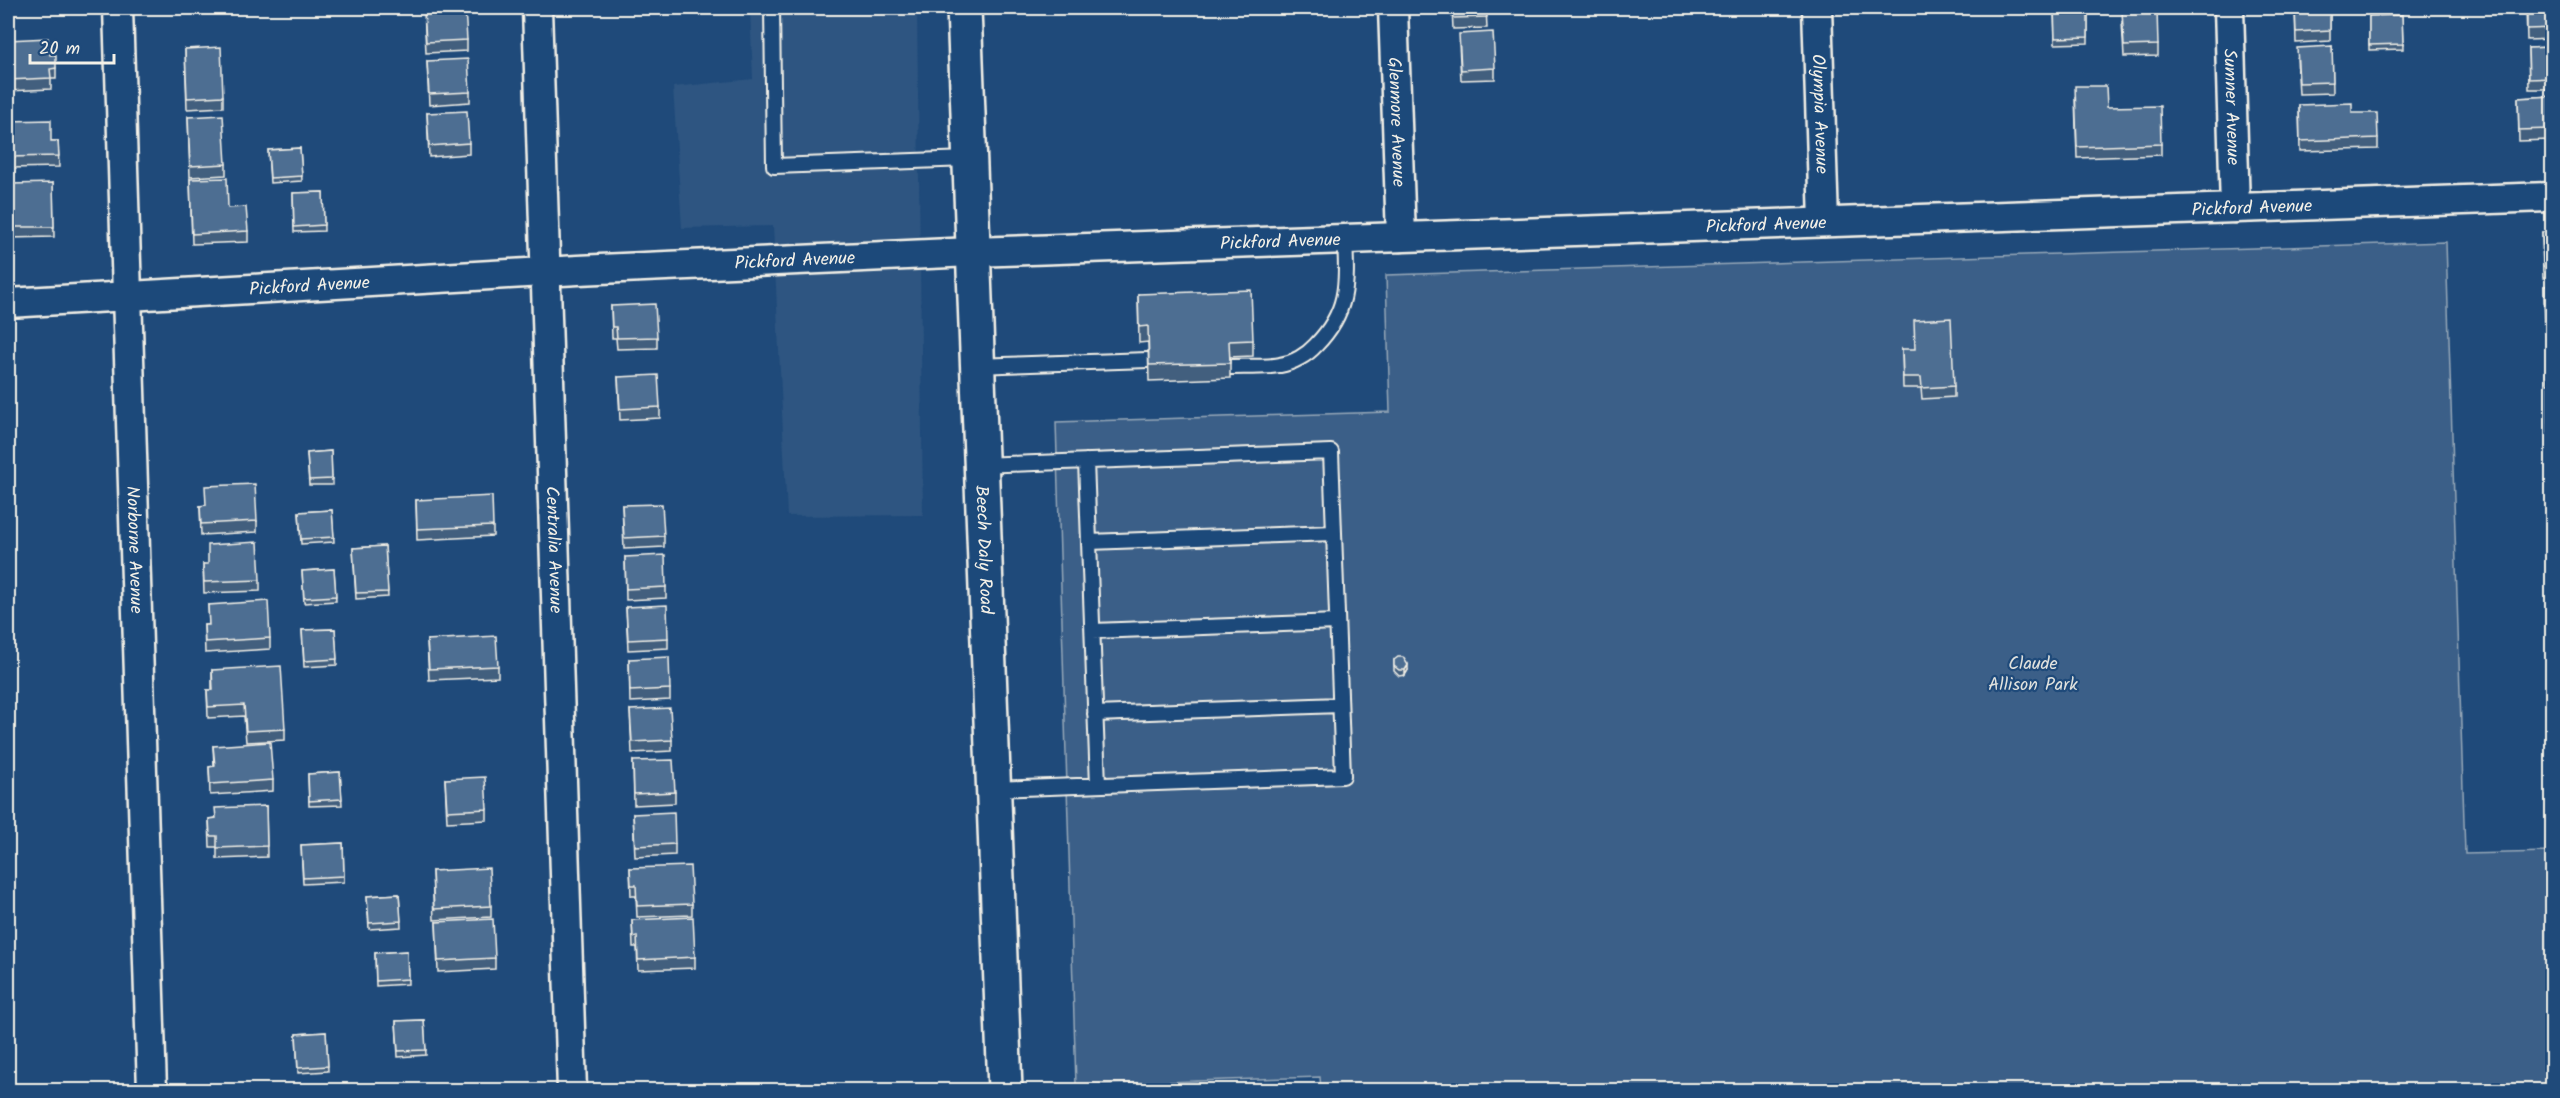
<svg xmlns="http://www.w3.org/2000/svg" width="2560" height="1098" font-family="Kalam,sans-serif">
<style>
.built{fill:#2d5581}
.green{fill:#3a5f88;stroke:#97a8b8;stroke-width:1.5}
.lines{fill:none;stroke-linecap:round;stroke-linejoin:round}
.service-casing{stroke:#f4f1e8;stroke-width:18}
.minor-casing{stroke:#f4f1e8;stroke-width:33}
.secondary-casing{stroke:#f4f1e8;stroke-width:38}
.service{stroke:#1f4a7a;stroke-width:14}
.minor{stroke:#1f4a7a;stroke-width:28}
.secondary{stroke:#1f4a7a;stroke-width:33}
.wall{fill:#425f7e;stroke:#f4f1e8;stroke-width:1.5}
.shaded-wall{fill:#364d66;stroke:#f4f1e8;stroke-width:1.5}
.building{fill:#4d6e92;stroke:#f4f1e8;stroke-width:1.5}
.labels{text-anchor:middle;stroke-width:4.5;stroke-linejoin:round;paint-order:stroke}
.street-label{font-size:18px;fill:#f4f1e8;stroke:#1f4a7a}
.park-label{font-size:18px;fill:#e1e2de;stroke:#1f4a7a}
</style>
<rect width="100%" height="100%" fill="#1f4a7a"/>
<filter id="ink" filterUnits="userSpaceOnUse"><feTurbulence type="fractalNoise" baseFrequency=".0167" numOctaves="2"/><feDisplacementMap in="SourceGraphic" scale="12" xChannelSelector="R" yChannelSelector="G"/><feConvolveMatrix kernelMatrix="1 2 1 2 8 2 1 2 1" color-interpolation-filters="sRGB"/></filter>
<g filter="url(#ink)">
<path class="built" d="M750,8H917L923,515L787,516L773,226L682,228L673,87L753,79Z"/>
<path class="green" d="M2446,242L2465,854L2552,852V1090H1321L1320,1077L1076,1085L1056,422L1390,412L1386,275Z"/>
<g class="lines">
<g class="service-casing">
<path id="service" d="M772,8L774,166L969,159
M976,366L1148,360
M1230,367C1246,366 1265,368 1280,365C1293,363 1307,355 1316,345C1349,311 1347,284 1345,239
M1086,461L1098,785
M980,465L1331,452L1343,776L994,789
M1089,542L1334,533
M1093,631L1337,622
M1095,714L1340,705"/>
</g>
<g class="minor-casing">
<g id="minor">
<path id="s1" d="M118,8L152,1090"/>
<path id="s2" d="M537,8L572,1090"/>
<path id="s3" d="M1393,8L1401,237"/>
<path id="s4" d="M1817,8L1824,222"/>
<path id="s5" d="M2229,8L2235,208"/>
<path id="s6" d="M8,303L578,270L972,252L2552,197"/>
</g>
</g>
<g class="secondary-casing">
<g id="secondary">
<path id="s7" d="M964,8L1005,1090"/>
</g>
</g>
<use href="#service" class="service"/>
<use href="#minor" class="minor"/>
<use href="#secondary" class="secondary"/>
</g>
<path class="wall" d="M1452,8H1486L1487,28L1453,29Z
M2088,8V43L2055,44L2054,9Z
M2295,8H2330V41L2296,43Z
M2526,8H2553V39L2527,40Z
M424,9L467,40V51L426,53Z
M2402,15L2403,49L2369,50V16Z
M2122,22L2158,45V56L2124,57Z
M8,40L50,55L56,68V79H51V89L8,91Z
M1459,44L1495,68V79L1461,80Z
M2332,46L2333,93L2299,94L2297,58Z
M2553,47V89H2529L2528,48Z
M185,49L223,96V107L187,109Z
M427,61L470,92V102L429,105Z
M2553,96V140L2519,141L2518,98Z
M2075,97L2107,107L2161,144V155L2077,158Z
M2299,105L2352,113L2378,138V149L2300,151Z
M427,113L469,143V154L429,157Z
M188,117L226,164V175L190,177Z
M8,121L51,141H58L59,167L8,168Z
M300,148L302,181L270,183L268,150Z
M190,179L228,208L248,231V242L192,244Z
M53,183L54,237L8,238V209H12Z
M323,192L324,231L294,232L293,193Z
M2542,232H2553V278H2543Z
M2544,286H2553V332H2545Z
M1138,294L1253,340V356L1230,357V378L1149,381L1148,342L1139,343Z
M611,306L657,337V348L617,349L616,338H612Z
M2547,338H2553V384H2547Z
M1902,349L1954,386V397L1922,399L1921,388H1903Z
M618,377L660,407V418L620,420Z
M2549,387H2553V433H2549Z
M331,451L332,485H309L307,453Z
M416,500L493,526V536L417,540Z
M622,505L664,536V547L624,549Z
M200,506L257,521V532L201,535Z
M332,510L334,542L301,544L299,512Z
M385,546L388,597L356,599L353,548Z
M625,557L666,587V598L626,600Z
M203,564L260,580V591L204,593Z
M334,569L336,601L304,603L302,571Z
M208,605L270,638V649L205,653L204,625H209Z
M626,607L668,638V648L628,650Z
M335,629L337,665L304,667L302,630Z
M427,640L498,666V677L429,680Z
M629,659L670,689V700L630,702Z
M1394,660L1408,670L1405,675L1399,676L1394,671Z
M212,670L285,729V740L246,742L244,716L208,718L207,690H212Z
M630,710L672,740V751L632,753Z
M213,746L273,780V791L210,795L209,767L214,766Z
M633,761L675,792V803L634,805Z
M340,772L342,805L309,806L308,774Z
M445,779L487,809V820L447,822Z
M266,806L267,857L217,859V847H210L209,819L215,818Z
M633,814L675,844V855L635,857Z
M343,843L344,882L303,884L301,845Z
M630,868L692,904V915L637,917L636,896H631Z
M432,871L491,906V917L434,920Z
M399,894L401,927L369,929L367,896Z
M632,920L695,957V968L638,970L637,947H633Z
M436,922L495,958V969L438,972Z
M407,951L408,984L376,986L375,953Z
M424,1020L426,1055L398,1057L396,1021Z
M326,1032L328,1071L298,1073L296,1034Z"/>
<path class="shaded-wall" d="M1408,665V670L1405,675V670Z"/>
<path class="building" d="M465,8L467,40L426,42L424,9Z
M1452,8H1486L1487,17L1453,18Z
M2088,8V37L2055,38L2054,9Z
M2295,8H2330V30L2296,32Z
M2527,8H2553V28L2527,29Z
M2157,10L2158,45L2124,46L2122,11Z
M2402,15L2403,44L2369,45V16Z
M1493,32L1495,68L1461,70L1459,34Z
M48,38L50,55H56V68L50,69L51,78L8,80V40Z
M2332,46L2333,82L2299,83L2297,48Z
M221,47L223,96L187,98L185,49Z
M2553,47V78L2529,79L2528,48Z
M468,59L470,92L429,94L427,61Z
M2075,86H2106L2107,107L2160,106L2161,144L2077,147Z
M2553,96V129L2519,130L2518,98Z
M2352,103V113H2377L2378,138L2300,141L2299,105Z
M467,111L469,143L429,146L427,113Z
M223,115L226,164L190,166L188,117Z
M51,120V141H58L59,156L8,157V121Z
M300,148L302,176L270,178L268,150Z
M227,178L228,208L246,207L248,231L192,234L190,179Z
M53,183L54,227H8V209H12L11,184Z
M323,192L324,225L294,227L293,193Z
M2542,232H2553V267H2543Z
M2544,286H2553V321H2545Z
M1251,290L1253,340L1229,341L1230,363L1149,365L1148,326L1139,327L1138,294Z
M655,304L657,337L617,338L616,327H612L611,306Z
M1951,318L1954,386L1922,388L1921,377H1903L1902,349H1915L1914,320Z
M2547,338H2553V373H2547Z
M658,375L660,407L620,409L618,377Z
M2549,387H2553V422H2549Z
M331,451L332,479L309,480L307,453Z
M255,484L257,521L201,524L200,506L206,505L205,486Z
M492,496L493,526L417,529L416,500Z
M662,504L664,536L624,538L622,505Z
M332,510L334,537L301,539L299,512Z
M258,542L260,580L204,582L203,564H208V545Z
M385,546L388,592L356,593L353,548Z
M665,555L666,587L626,589L625,557Z
M334,569L336,596L304,598L302,571Z
M268,601L270,638L205,642L204,625H209L208,605Z
M667,605L668,638L628,640L626,607Z
M335,629L337,659L304,661L302,630Z
M496,636L498,666L429,669L427,640Z
M669,657L670,689L630,691L629,659Z
M1398,657H1403L1408,665L1405,670H1399L1394,666V660Z
M281,666L285,729L246,731L244,705L208,707L207,690H213L212,670Z
M670,708L672,740L632,742L630,710Z
M270,742L273,780L210,784L209,767L215,766L213,746Z
M673,760L675,792L634,794L633,761Z
M340,772L342,799L309,801L308,774Z
M485,777L487,809L447,811L445,779Z
M266,806L267,846L217,848V836H210L209,819L216,818L215,808Z
M674,812L675,844L635,846L633,814Z
M343,843L344,876L303,878L301,845Z
M690,866L692,904L637,906L636,885H631L630,868Z
M489,868L491,906L434,909L432,871Z
M399,894L401,921L369,923L367,896Z
M693,917L695,957L638,960L637,936L633,937L632,920Z
M493,919L495,958L438,961L436,922Z
M407,951L408,979L376,981L375,953Z
M424,1020L426,1050L398,1051L396,1021Z
M326,1032L328,1066L298,1068L296,1034Z"/>
</g>
<g class="labels">
<g class="street-label">
<text dy="6" stroke="none"><textPath href="#s5" startOffset="99">Sumner Avenue</textPath></text>
<text dy="6" stroke="none"><textPath href="#s4" startOffset="106">Olympia Avenue</textPath></text>
<text dy="6" stroke="none"><textPath href="#s3" startOffset="114">Glenmore Avenue</textPath></text>
<text dy="6" stroke="none"><textPath href="#s6" startOffset="2246">Pickford Avenue</textPath></text>
<text dy="6" stroke="none"><textPath href="#s6" startOffset="1760">Pickford Avenue</textPath></text>
<text dy="6" stroke="none"><textPath href="#s6" startOffset="1274">Pickford Avenue</textPath></text>
<text dy="6" stroke="none"><textPath href="#s6" startOffset="788">Pickford Avenue</textPath></text>
<text dy="6" stroke="none"><textPath href="#s6" startOffset="302">Pickford Avenue</textPath></text>
<text dy="6" stroke="none"><textPath href="#s1" startOffset="542">Norborne Avenue</textPath></text>
<text dy="6" stroke="none"><textPath href="#s2" startOffset="542">Centralia Avenue</textPath></text>
<text dy="6" stroke="none"><textPath href="#s7" startOffset="542">Beech Daly Road</textPath></text>
</g>
<g class="park-label">
<text x="2033" y="669">Claude<tspan x="2033" dy="21">Allison Park</tspan></text>
</g>
</g>
<rect width="2560" height="1098" fill="none" stroke="#1f4a7a" stroke-width="30"/>
<rect x="15" y="15" width="2530" height="1068" fill="none" stroke="#f4f1e8" stroke-width="2" filter="url(#ink)"/>
<path d="M30 54v9h84v-9" fill="none" stroke="#f4f1e8" stroke-width="3"/>
<text x="39" y="54" font-size="18" fill="#f4f1e8" stroke="#1f4a7a" stroke-width="4.5" paint-order="stroke">20 m</text>
</svg>
